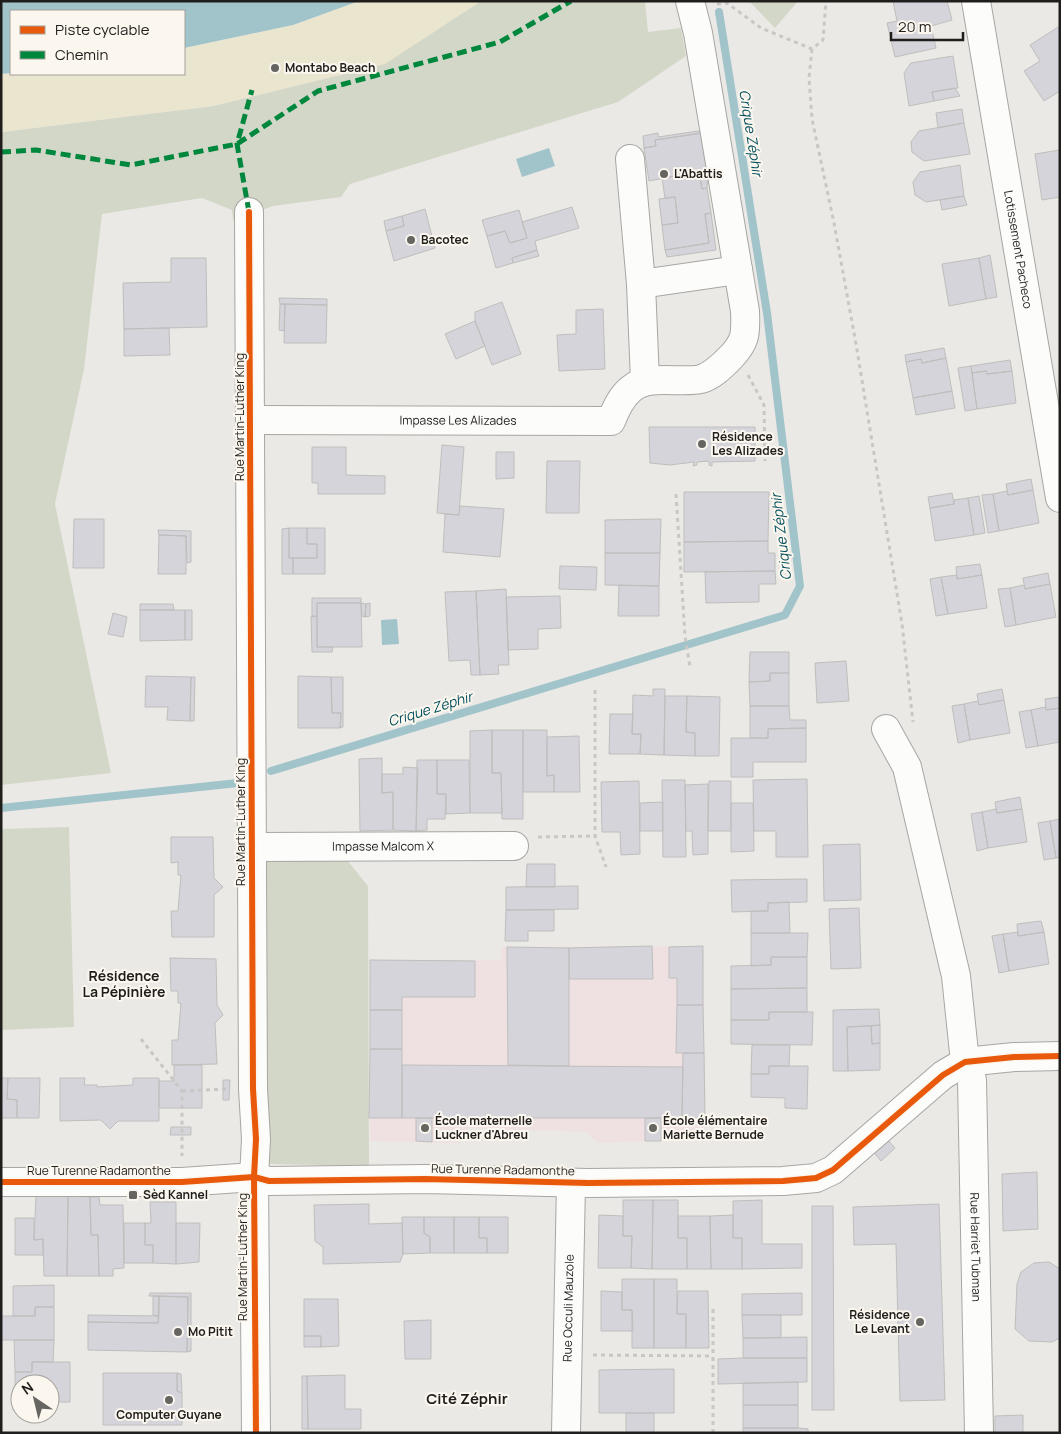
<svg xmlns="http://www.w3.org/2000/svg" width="1061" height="1434" font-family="Manrope,sans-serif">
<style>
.education{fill:#efe0e2}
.green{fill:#d3d7c8}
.sand{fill:#eae5ce}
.water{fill:#a1c3ca}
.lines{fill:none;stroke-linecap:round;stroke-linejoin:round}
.stream{stroke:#a1c3ca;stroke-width:8}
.building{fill:#d5d4da;stroke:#bfbebd}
.minor-casing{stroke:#a7a6a3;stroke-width:30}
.path{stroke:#c9c7c5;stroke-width:3;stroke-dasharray:4 4;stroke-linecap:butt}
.minor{stroke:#fcfcfb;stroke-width:28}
.quiet{stroke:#00873e;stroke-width:5;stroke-dasharray:10 5;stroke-linecap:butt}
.cycleway-casing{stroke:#fbf7ef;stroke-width:9}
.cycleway{stroke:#e8590c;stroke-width:6}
.poi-dot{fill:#676562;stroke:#fbf7ef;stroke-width:2}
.labels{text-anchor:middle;stroke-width:4;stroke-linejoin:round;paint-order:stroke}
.poi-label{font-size:12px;font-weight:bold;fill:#201e1c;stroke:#fbf7ef;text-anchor:start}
.street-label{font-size:12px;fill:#201e1c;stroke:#fbf7ef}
.water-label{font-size:14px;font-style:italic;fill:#034f5d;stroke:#fbf7ef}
.neighbourhood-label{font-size:14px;font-weight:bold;fill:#201e1c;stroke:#fbf7ef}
.quarter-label{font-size:15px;font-weight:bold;fill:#201e1c;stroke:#fbf7ef}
</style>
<rect width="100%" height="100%" fill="#ebe9e5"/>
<path class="education" d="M703,946L706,1139L597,1143L587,1132L469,1128L460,1143L370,1141V960H501L502,947H507Z"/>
<path class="green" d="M481,1H645L648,32L681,28L686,56L618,102L350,184L341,197L273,206L233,220L232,210L202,198L102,214L84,369L55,504L111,773L1,785V132L213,106L384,64Z
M749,1H798L775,28Z
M69,827L74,1027L1,1030V829Z
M347,860L368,886L369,1166L268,1164L266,861Z"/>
<path class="sand" d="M359,1H481L385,64L213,106L1,132V74H184V48L293,25Z"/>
<path class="water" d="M1,1H359L293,25L184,48V11H11V73L1,74Z
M549,148L555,166L522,177L516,159Z
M397,619L399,644L382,645L381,620Z"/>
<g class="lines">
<path class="stream" d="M271,771L785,615L800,586L767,313L719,12
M1,808L238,783"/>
</g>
<path class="building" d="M893,1H947L952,20L931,26L936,48L895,57L887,23L897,21Z
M1060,26V91L1044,101L1024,71L1040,61L1030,45Z
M953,56L958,88L932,92L934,101L909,106L904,73L911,63Z
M955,88L960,96L934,101L932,92Z
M962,109L964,123L938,128L936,113Z
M964,123L970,154L924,161L912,152L911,142L919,131Z
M698,131L702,133L655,140L656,146L644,148L643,136L658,133V137Z
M702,133L708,170L649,181L644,148L656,146L655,140Z
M1060,150V197L1042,200L1035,154Z
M960,165L964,196L926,202L915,195L913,182L920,172Z
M708,170L707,188L702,189L699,172Z
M699,172L702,189L707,188L711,213L705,214L709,243L665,250L662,225L678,223L675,197L665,198L662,178Z
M964,196L967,205L942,210L940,200Z
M675,197L678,223L662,225L659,199Z
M572,207L579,228L535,241L537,250L512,258L513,263L496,268L487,236L505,231L510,243L527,238L522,222Z
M425,209L435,248L394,261L386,231L404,226L402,216Z
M519,210L527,238L510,243L505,231L487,236L482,220Z
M711,213L716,250L667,257L665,250L709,243L705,214Z
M402,216L404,226L386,231L384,221Z
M537,250L539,256L513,263L512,258Z
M990,255L997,297L986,299L979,258Z
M171,258H206L207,327L124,329L123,283L171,282Z
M979,258L986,299L949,306L942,264Z
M279,298L327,299V305L280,304Z
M502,302L521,354L492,365L475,321V312Z
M280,304H285L284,331L279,330Z
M285,304L327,305L326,343H284Z
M603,309L605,369L559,371L557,335L576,334V310Z
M475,321L485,346L456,359L445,334Z
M169,328L170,355L124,356V329Z
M944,348L946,358L922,363L921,359L906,362L905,355Z
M946,358L952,391L913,398L906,362L921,359L922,363Z
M1010,360L1012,371L987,374L986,371L972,373L971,366Z
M971,366L977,409L965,411L958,368Z
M986,371L987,374L1012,371L1016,403L977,409L972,373Z
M952,391L955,408L916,415L913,398Z
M649,427H755V461L712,462V466L709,465V461L697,462V465L693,466L694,462L670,465L650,463Z
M442,445L464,447L459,515L437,513Z
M312,447H346V475L385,476V494H318V483H312Z
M496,452H514V478L496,479Z
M547,461H580L579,513H546Z
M1031,479L1033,490L1008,495L1006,484Z
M1033,490L1039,523L999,531L993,494L1007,491L1008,495Z
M684,492H769L768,541L684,542Z
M952,493L954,504L930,508L928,497Z
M993,494L999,531L988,533L982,495Z
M979,496L985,533L974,535L968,498Z
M968,498L974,535L935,541L930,508L954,504V500Z
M460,506L504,509L500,557L443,552L445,514L459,515Z
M74,519H104V568H73Z
M661,519L660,553H605V520Z
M289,528V558H293V574H282V529Z
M289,528H307V544H317V558H289Z
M307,528H325V574H293V558H317V544H307Z
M158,530L191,531V562L187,563L186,536L159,535Z
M159,535L186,536V574H158Z
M768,541V553H775V571L684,572V542Z
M605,553H660L659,586L605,585Z
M980,564L982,575L957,579L956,567Z
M560,566L597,567L596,590L559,589Z
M775,571L776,584H759V602L706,603L705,572Z
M1048,573L1050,584L1025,589L1023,578Z
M957,575V579L982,575L987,608L948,614L941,577Z
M941,577L948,614L936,616L930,579Z
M1050,584L1056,617L1016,625L1010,588L1024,585L1025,589Z
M619,585L659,586V616H618Z
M1010,588L1016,625L1005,627L998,589Z
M506,589L509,665H498L499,674L480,675L476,591Z
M476,591L480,675H471L470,660L449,661L445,592Z
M560,596L561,628L538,629V649L508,650L506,597Z
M312,598H361V603H317V616L312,617Z
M317,603H361L362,647H317Z
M361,603L366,604L365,617L362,616Z
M370,603V616L365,617L366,604Z
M140,604H173L174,610H140Z
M140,610H185V640L140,641Z
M185,610H192V640H185Z
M113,613L127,617L123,637L108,634Z
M311,616H317V647H333L332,652H312Z
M750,652H789V673H770V681L749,682Z
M846,661L849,701L817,703L815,663Z
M770,673H789V706H750L749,682L770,681Z
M146,676L191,677L190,721L167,720L168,707H145Z
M298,676L331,677L332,713H341L340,728H298Z
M191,677H195L194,721H190Z
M331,677H343V727L340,728L341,713H332Z
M653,689H665L664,755L640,754L641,734H632L633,695L653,696Z
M1002,689L1004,700L979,705L977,694Z
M665,696H687L686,732L695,733V756L664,755Z
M687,696L720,697L719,756H695V733L686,732Z
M1060,697V708L1046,710L1045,699Z
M1004,700L1010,733L970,740L964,704L978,701L979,705Z
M964,704L970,740L958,743L952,706Z
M750,706H789L790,720H806V728L768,729V738H750Z
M1045,707L1046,710L1060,708V742L1038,746L1031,710Z
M1031,710L1038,746L1026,748L1019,712Z
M610,714H633L632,734H641L640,754H609Z
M806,728V762H753V777H731V738H768V729Z
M492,730V773H501L502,813H470V731Z
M492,730H523V819H502L501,773H492Z
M523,730H547V776L554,775V792H523Z
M579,736L580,792H554V775L547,776V737Z
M382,758V793L393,792V830L360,831L359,759Z
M417,760H437V794H446L445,819H427V830L416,831Z
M437,760H469L470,813L446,814V794H437Z
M403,767L418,768L416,831L393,830V792L382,793V774H403Z
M807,779L808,857H776V831H754L753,780Z
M662,780H685L686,857H663Z
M639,781L640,854L621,855L620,832H602L601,782Z
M709,781H731V831H708Z
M708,784V854L693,855L692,831H686L685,785Z
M1020,797L1022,809L997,813L995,802Z
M663,802V831H640V803Z
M731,803H753L754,851L731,852Z
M996,809L997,813L1022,809L1027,842L988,848L982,812Z
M982,812L988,848L977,851L971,814Z
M1060,819V857L1056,858L1050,821Z
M1050,821L1056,858L1044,860L1038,823Z
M171,837H213L214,878L223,887L214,895V937H172L171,911H178L181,875H178V862L171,863Z
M860,844L861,900L824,901L823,845Z
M527,864H555V887H526Z
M807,879V902L768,903V911L732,912L731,880Z
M578,886V909L506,910V887Z
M789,902L790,933H751V911H768V903Z
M859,908L861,968L831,969L829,909Z
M506,910H554V931H528V941H505Z
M1041,921L1044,932L1018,936L1017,924Z
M1018,932V936L1044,932L1049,964L1009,971L1003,934Z
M751,933H808L807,957H771V965L751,966Z
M1003,934L1009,971L999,973L992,936Z
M652,946L653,979H569V948Z
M703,946V1005H677V978H669V947Z
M507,947L569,948V1066L508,1065Z
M771,957H807V988L731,989V966L771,965Z
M170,958L216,959L217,1005L223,1015L215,1023L217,1064L172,1065V1040H178L181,1003H178V991H171Z
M370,960L475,961V997H402V1010H370Z
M807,988V1012H769V1020H731V989Z
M677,1005H703L704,1053H676Z
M879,1009L880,1025L847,1027L848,1071H833V1010Z
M370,1010H402V1049H370Z
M769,1012H813L812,1045L731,1044V1020H769Z
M880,1025V1043L872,1044L871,1026Z
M871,1026L872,1044L880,1043V1070L848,1071L847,1027Z
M752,1045H790L789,1066H769V1074H751Z
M370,1049H402V1118H369Z
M683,1053H704L705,1118H682Z
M174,1065H202V1108H159V1081H174Z
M402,1065L683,1067L682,1118H402Z
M769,1066H808L807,1109L785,1108V1098L751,1097V1074H769Z
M1,1078H8L7,1099L17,1100V1118H1Z
M8,1078H40L39,1118H17V1100L7,1099Z
M60,1078H85L84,1085H97V1087L133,1085V1078H159V1121H118L110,1129L101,1120L60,1121Z
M223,1080H230L229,1100H223Z
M416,1118H432V1142L416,1141Z
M645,1118H661V1141H645Z
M171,1127H191V1135H170Z
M885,1137L895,1148L881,1161L871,1149Z
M1037,1172L1038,1229L1003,1231L1002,1174Z
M36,1196H68L67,1276H44L43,1239L34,1240Z
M68,1196L90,1197L91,1235H98L99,1276H67Z
M90,1197H99L100,1205H123L124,1268L113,1269V1276H99L98,1235H91Z
M623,1200H653L652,1269L631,1268L632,1236H623Z
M653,1200H678V1238H687V1269H652Z
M762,1200V1244H802V1268L742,1269V1238H733V1201Z
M150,1202H176V1264L153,1263V1245H145V1223H151Z
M369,1204V1224L402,1223L403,1254L400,1262L323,1264V1247L315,1241L314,1205Z
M939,1204L945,1400L900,1401L896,1244L854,1245L853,1207Z
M812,1206H833L834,1410H812Z
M599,1215L623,1216V1236H632L631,1268H598Z
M733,1215V1238H742V1269H711L710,1216Z
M678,1216H710L711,1269H687V1238H678Z
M402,1217H424V1233L430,1237V1253L403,1254Z
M424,1217H454V1253H430V1237L424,1233Z
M454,1217H479V1238H487V1253H454Z
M479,1217H508V1253H487V1238H479Z
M15,1218H34V1240L43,1239V1255H15Z
M124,1223H145V1245H153V1263H124Z
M176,1223H200L199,1262L176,1264Z
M1049,1262L1060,1269V1338L1052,1342L1029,1341L1015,1329L1017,1284L1021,1272L1034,1263Z
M622,1279H654V1348H632V1310H622Z
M654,1279H677V1314H686V1348H654Z
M54,1285V1307H35V1316H13V1286Z
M601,1291L622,1292V1310H632L633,1331H601Z
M678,1291H708L709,1348H686V1314H677Z
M150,1293H191V1351L187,1352L188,1297L149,1296Z
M802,1293V1315H742V1294Z
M153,1296H159V1316L153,1315Z
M159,1296L188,1297L187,1352L88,1350V1322L158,1323Z
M304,1299H338L339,1346L321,1347V1336H304Z
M35,1307H54V1340H1V1316H35Z
M88,1315L159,1316L158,1323L88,1322Z
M742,1315H781V1338H743Z
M431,1320V1359H405L404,1321Z
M304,1336H321V1347H304Z
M807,1337V1358H743V1338Z
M14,1340H54L53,1362H32V1372H15Z
M743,1358H807V1382L718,1384V1359Z
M32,1362H70V1402H51L50,1384H20V1395H15V1372H32Z
M674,1369V1413H599V1370Z
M103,1373H177V1391L182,1393V1425H103Z
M177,1373L181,1374L182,1393L177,1391Z
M345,1375V1409H361V1429H308L307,1376Z
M302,1376H307L308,1429H302Z
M798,1382V1405H743V1383Z
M743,1405H798V1428H743Z
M626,1413H654V1433H626Z
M1023,1415V1433H995V1416Z
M743,1428H798L808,1429V1433H743Z"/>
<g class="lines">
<g class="minor-casing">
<g id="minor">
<path id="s1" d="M976,1L1060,498"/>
<path d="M630,159L641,284"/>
<path d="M249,212L253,1089L256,1139L254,1177L256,1433"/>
<path d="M645,381L641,284L738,270"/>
<path id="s2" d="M252,420L611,421C616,409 621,397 631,389C649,373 680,384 701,379C712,376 722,366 729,359C746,342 746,334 745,311L698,33L690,1"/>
<path id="s3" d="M886,729L907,767L956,976L965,1062L972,1080L979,1433"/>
<path id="s4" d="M252,847L514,846"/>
<path d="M1,1182H182L254,1177L269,1181L425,1179L588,1183L783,1181L816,1178L833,1170L943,1075L965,1062L1014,1057L1060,1056"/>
<path id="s5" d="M566,1433L571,1183"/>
</g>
</g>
<path class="path" d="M717,4L727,3L761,28L812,49L823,40L826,1
M812,49L809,78L812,119L834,223L856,344L902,624L913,722
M748,375L764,405L765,461
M676,494L685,636L690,667
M595,690V836L606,867
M538,837L595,836
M141,1039L182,1091V1156
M182,1091L227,1089
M713,1309V1433
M593,1355L713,1356"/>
<use href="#minor" class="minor"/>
<path class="quiet" d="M1,152L36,150L131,165L237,144L318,91L500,42L571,1
M249,212L237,144L252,90"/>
<g class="cycleway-casing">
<path id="cycleway" d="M249,212L253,1089L256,1139L254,1177L256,1433
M1,1182H182L254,1177L269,1181L425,1179L588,1183L783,1181L816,1178L833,1170L943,1075L965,1062L1014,1057L1060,1056"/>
</g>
<use href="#cycleway" class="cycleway"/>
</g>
<g class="poi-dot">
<circle cx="275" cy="68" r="5"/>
<circle cx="664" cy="174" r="5"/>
<circle cx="411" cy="240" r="5"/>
<circle cx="702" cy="444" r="5"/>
<circle cx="425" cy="1128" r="5"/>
<circle cx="653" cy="1128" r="5"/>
<rect x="128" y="1190" width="10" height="10" rx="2.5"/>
<circle cx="920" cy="1322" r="5"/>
<circle cx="178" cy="1332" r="5"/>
<circle cx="169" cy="1400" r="5"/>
</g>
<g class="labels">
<g class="poi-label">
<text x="285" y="72">Montabo Beach</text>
<text x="674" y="178">L'Abattis</text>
<text x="421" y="244">Bacotec</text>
<text x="712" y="441">Résidence<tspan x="712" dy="14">Les Alizades</tspan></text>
<text x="435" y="1125">École maternelle<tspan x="435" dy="14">Luckner d'Abreu</tspan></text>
<text x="663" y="1125">École élémentaire<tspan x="663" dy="14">Mariette Bernude</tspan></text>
<text x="143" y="1199">Sèd Kannel</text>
<text x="910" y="1319" text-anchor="end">Résidence<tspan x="910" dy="14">Le Levant</tspan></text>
<text x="188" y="1336">Mo Pitit</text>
<text x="169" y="1419" text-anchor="middle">Computer Guyane</text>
</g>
<g class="street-label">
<text dy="4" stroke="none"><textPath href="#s1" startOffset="252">Lotissement Pacheco</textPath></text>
<text transform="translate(240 417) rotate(-90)" y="4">Rue Martin-Luther King</text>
<text dy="4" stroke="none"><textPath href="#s2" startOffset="206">Impasse Les Alizades</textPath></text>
<text transform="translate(241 822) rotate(-90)" y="4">Rue Martin-Luther King</text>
<text dy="4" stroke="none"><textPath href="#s4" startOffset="131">Impasse Malcom X</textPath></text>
<text transform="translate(503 1170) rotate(1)" y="4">Rue Turenne Radamonthe</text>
<text x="99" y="1175">Rue Turenne Radamonthe</text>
<text dy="4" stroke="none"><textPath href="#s3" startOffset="531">Rue Harriet Tubman</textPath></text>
<text transform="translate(243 1257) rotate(-90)" y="4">Rue Martin-Luther King</text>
<text dy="4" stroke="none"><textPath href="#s5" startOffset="125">Rue Occuli Mauzole</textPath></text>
</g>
<g class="water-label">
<text transform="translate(751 133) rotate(81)" y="5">Crique Zéphir</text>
<text transform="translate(781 537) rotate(-97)" y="5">Crique Zéphir</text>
<text transform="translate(430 709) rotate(-17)" y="5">Crique Zéphir</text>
</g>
<g class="neighbourhood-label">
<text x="124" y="981">Résidence<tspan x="124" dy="16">La Pépinière</tspan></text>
</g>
<g class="quarter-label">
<text x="467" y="1404">Cité Zéphir</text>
</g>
</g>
<rect width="1061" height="1434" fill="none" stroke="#201e1c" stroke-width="5"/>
<rect x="10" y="10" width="175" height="65" fill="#fbf7ef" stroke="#a3a09b"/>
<rect x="20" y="26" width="25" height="8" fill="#e8590c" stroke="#a3a09b"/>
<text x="55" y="35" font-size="15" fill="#201e1c">Piste cyclable</text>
<rect x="20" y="51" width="25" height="8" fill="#00873e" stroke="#a3a09b"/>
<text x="55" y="60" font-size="15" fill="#201e1c">Chemin</text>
<g transform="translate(35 1399) rotate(325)"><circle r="24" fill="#fbf7ef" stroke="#a3a09b"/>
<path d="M0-4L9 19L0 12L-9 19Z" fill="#676562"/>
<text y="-8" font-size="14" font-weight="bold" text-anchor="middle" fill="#201e1c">N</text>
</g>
<path d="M891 32v8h72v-8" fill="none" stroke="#201e1c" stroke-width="2.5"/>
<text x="898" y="32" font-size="15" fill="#201e1c" stroke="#fbf7ef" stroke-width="4" paint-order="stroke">20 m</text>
</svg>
